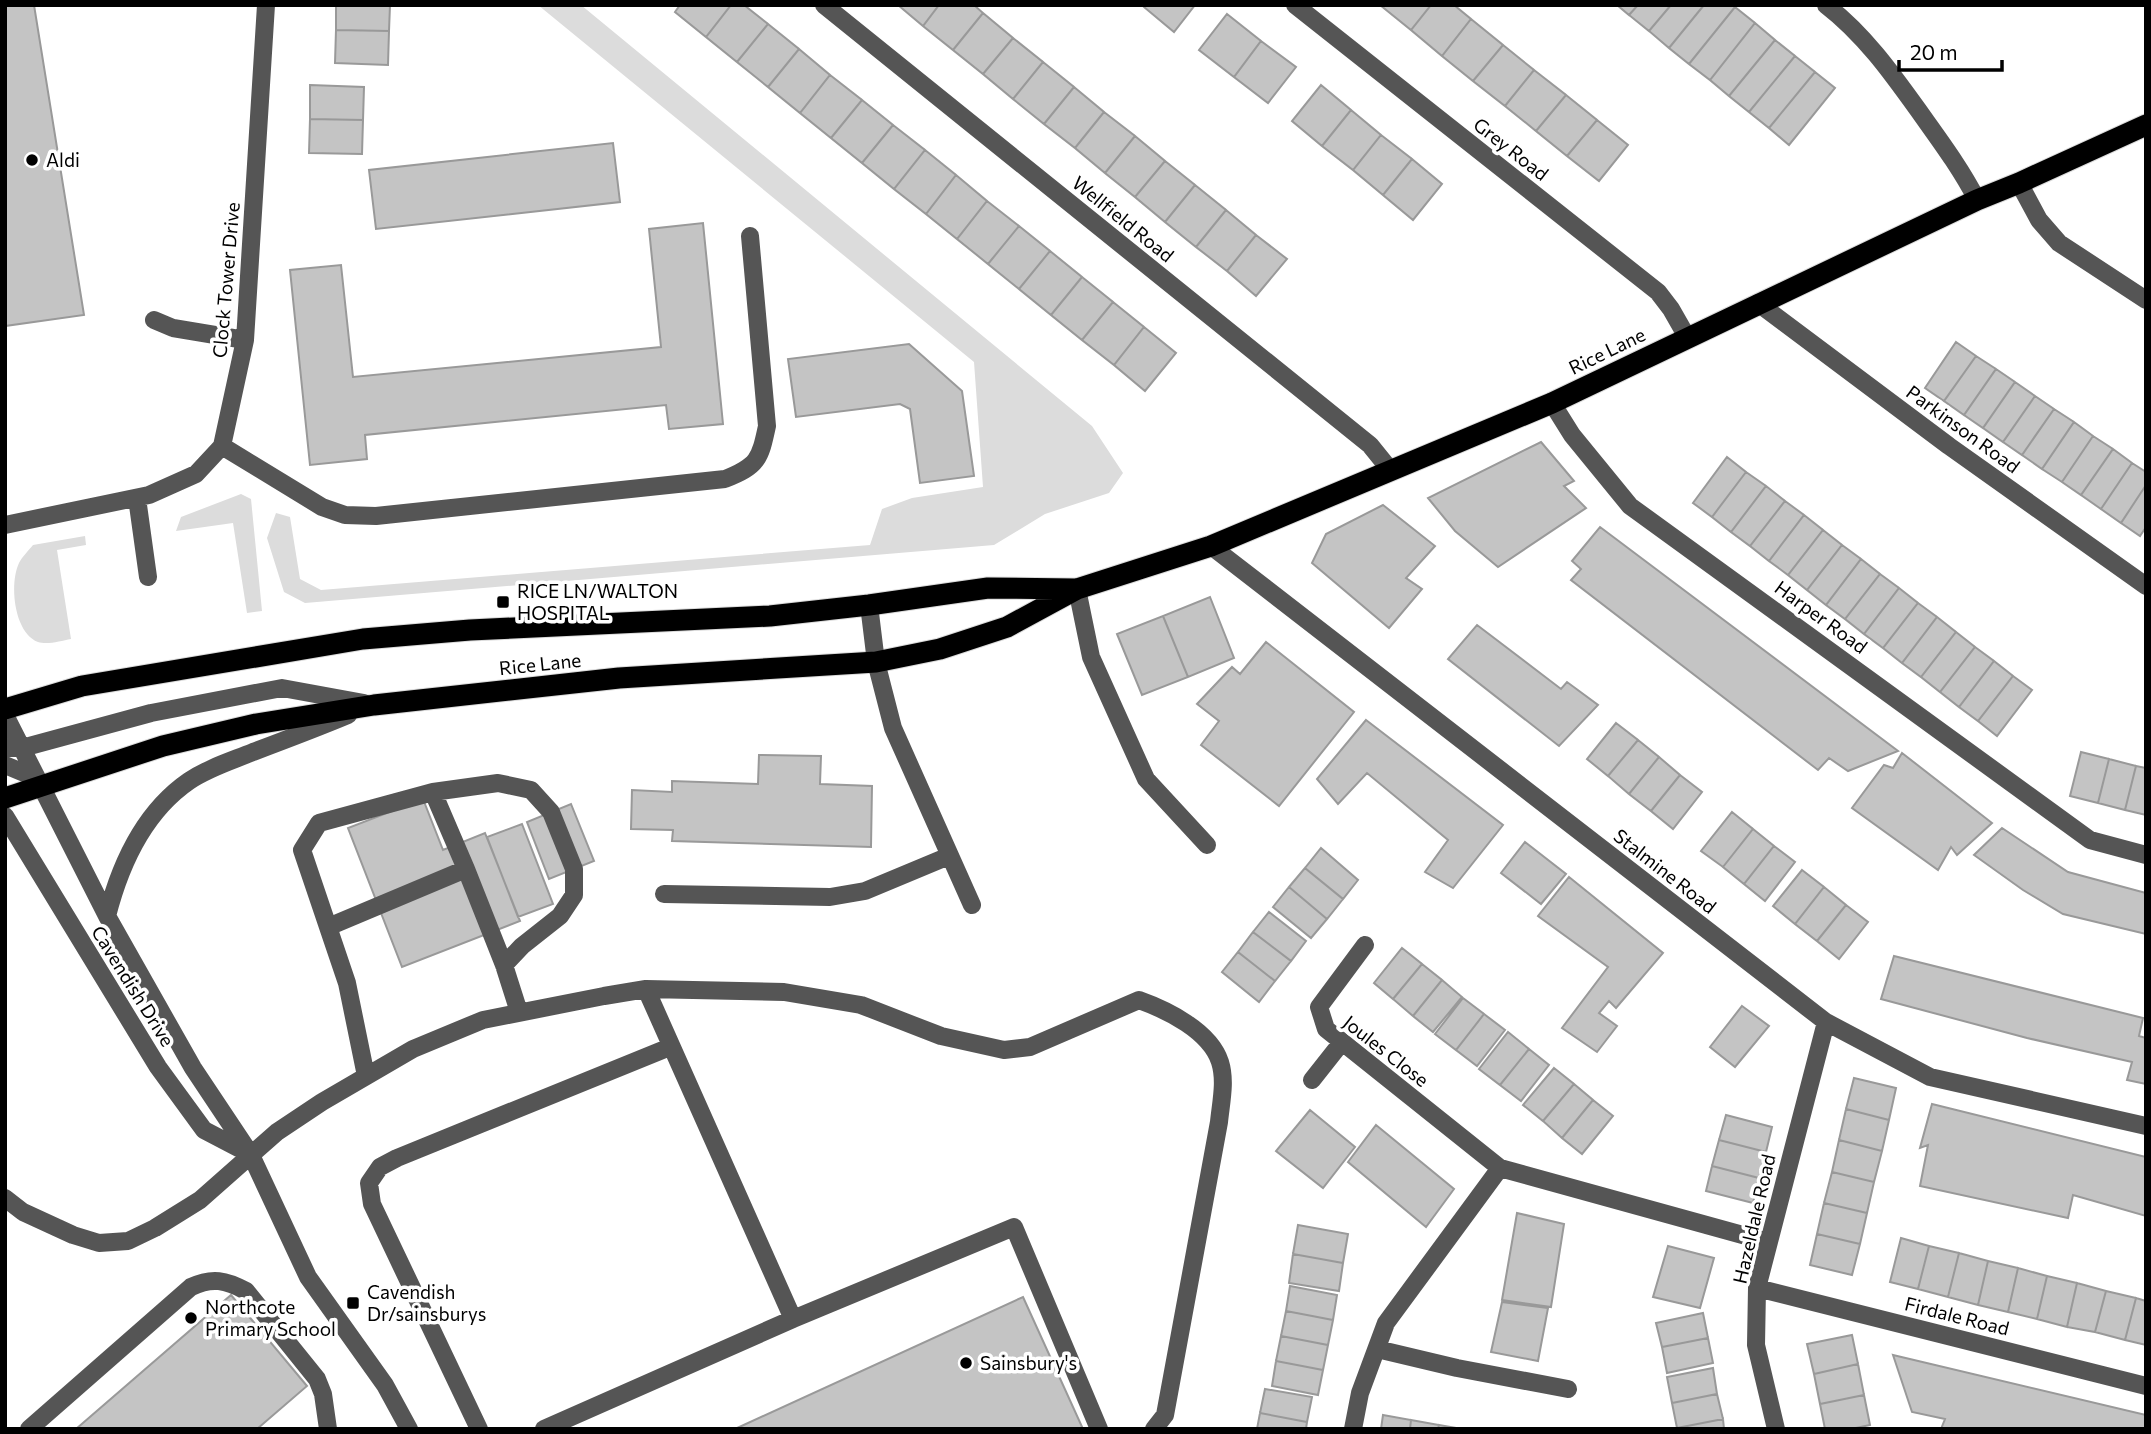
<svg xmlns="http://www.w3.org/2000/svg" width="2151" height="1434" font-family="Commissioner,sans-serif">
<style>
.green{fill:#dcdcdc}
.building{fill:#c4c4c4;stroke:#999;stroke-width:2}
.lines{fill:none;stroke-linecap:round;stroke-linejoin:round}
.highway-casing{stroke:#dbdbdb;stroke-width:23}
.minor{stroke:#555;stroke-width:18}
.highway{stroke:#000;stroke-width:21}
.poi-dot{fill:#000;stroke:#fff;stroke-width:2.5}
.labels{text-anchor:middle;stroke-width:7;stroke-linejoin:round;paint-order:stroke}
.street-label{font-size:19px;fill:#000;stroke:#fff}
.poi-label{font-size:19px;fill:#000;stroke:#fff;text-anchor:start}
</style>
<rect width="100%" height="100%" fill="#fff"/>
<path class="green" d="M538,5H581L1092,426L1123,473L1109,493L1045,514L994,545L305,603L284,592L267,538L276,513L290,517L300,579L321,590L870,545L882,509L912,498L983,487L974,362Z
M241,494L251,499L262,611L247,613L233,523L176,531L181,517Z
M85,536L86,545L57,550L71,639C61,641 47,645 38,642C14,633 9,584 19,563C22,557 29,550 33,545Z"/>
<path class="building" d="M5,5H34L84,315L5,326Z
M336,5H390L389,31L336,30Z
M680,5H731L706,37L675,12Z
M731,5H744L768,24L737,62L706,37Z
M898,5H939L923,26Z
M939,5H974L983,13L953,50L923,26Z
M1145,5H1195L1174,32L1144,7Z
M1380,5H1431L1411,30Z
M1431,5H1454L1471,19L1442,56L1411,30Z
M1617,5H1638L1629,15Z
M1638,5H1671L1649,31L1629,15Z
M1671,5H1704L1669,48L1649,31Z
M1704,5H1733L1735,7L1689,64L1669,48Z
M1735,7L1755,23L1710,80L1689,64Z
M983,13L1013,38L983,74L953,50Z
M1227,14L1261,41L1234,77L1199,50Z
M1471,19L1503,45L1473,81L1442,56Z
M1755,23L1775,40L1729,96L1710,80Z
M768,24L799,49L768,87L737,62Z
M336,30L389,31L388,65L335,63Z
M1013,38L1043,62L1013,99L983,74Z
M1775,40L1795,56L1749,112L1729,96Z
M1261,41L1296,67L1268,103L1234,77Z
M1503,45L1534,70L1505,106L1473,81Z
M799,49L830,75L800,113L768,87Z
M1795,56L1815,72L1769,128L1749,112Z
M1043,62L1074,87L1044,124L1013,99Z
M1534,70L1566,95L1536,131L1505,106Z
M1815,72L1835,88L1789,145L1769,128Z
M830,75L862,100L831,138L800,113Z
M310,85L364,87L363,120L310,119Z
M1321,85L1351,110L1322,146L1292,121Z
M1074,87L1104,112L1075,148L1044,124Z
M1566,95L1597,120L1567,156L1536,131Z
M862,100L893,125L862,163L831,138Z
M1351,110L1381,135L1353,170L1322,146Z
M1104,112L1135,136L1105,173L1075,148Z
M310,119L363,120L362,154L309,153Z
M1597,120L1628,145L1599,181L1567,156Z
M893,125L925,150L894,189L862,163Z
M1381,135L1412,159L1383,195L1353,170Z
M1135,136L1165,161L1135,197L1105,173Z
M613,143L620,202L376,229L369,170Z
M925,150L956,175L926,214L894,189Z
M1412,159L1442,184L1413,220L1383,195Z
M1165,161L1195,185L1165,222L1135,197Z
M956,175L987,201L957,239L926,214Z
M1195,185L1226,210L1196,247L1165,222Z
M987,201L1019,226L988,264L957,239Z
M1226,210L1256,235L1227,271L1196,247Z
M703,223L723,424L669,429L666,405L365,435L367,459L310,465L290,270L341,265L353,377L661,347L649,229Z
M1019,226L1050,251L1019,289L988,264Z
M1256,235L1287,259L1256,296L1227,271Z
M1050,251L1082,277L1051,315L1019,289Z
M1082,277L1113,302L1082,340L1051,315Z
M1113,302L1144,327L1114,365L1082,340Z
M1144,327L1176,353L1145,391L1114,365Z
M1956,342L1976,356L1944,401L1925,388Z
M909,344L962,391L974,476L920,483L910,409L900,404L796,417L788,359Z
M1976,356L1996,369L1964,415L1944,401Z
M1996,369L2015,382L1983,428L1964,415Z
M2015,382L2035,396L2003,442L1983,428Z
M2035,396L2054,409L2022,455L2003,442Z
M2054,409L2074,422L2042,469L2022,455Z
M2074,422L2093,436L2062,482L2042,469Z
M2093,436L2113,449L2081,495L2062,482Z
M1541,442L1574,481L1564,486L1586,508L1498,567L1455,531L1428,498Z
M2113,449L2132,463L2101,509L2081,495Z
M1727,457L1746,472L1712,517L1693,503Z
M2132,463L2146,472V485L2121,523L2101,509Z
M1746,472L1766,486L1731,532L1712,517Z
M2146,485V527L2140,536L2121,523Z
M1766,486L1785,501L1750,546L1731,532Z
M1785,501L1804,515L1769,561L1750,546Z
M1383,505L1435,546L1406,578L1422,589L1389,628L1312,563L1326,534Z
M1804,515L1823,530L1788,575L1769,561Z
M1600,527L1898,751L1848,771L1829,758L1818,770L1571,580L1581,569L1572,561Z
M1823,530L1842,545L1807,590L1788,575Z
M1842,545L1861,559L1826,605L1807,590Z
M1861,559L1880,574L1845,619L1826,605Z
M1880,574L1899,588L1864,634L1845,619Z
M1899,588L1918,603L1883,648L1864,634Z
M1210,597L1234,658L1188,677L1163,616Z
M1918,603L1937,617L1902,663L1883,648Z
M1163,616L1188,677L1142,695L1117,634Z
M1937,617L1956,632L1921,677L1902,663Z
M1477,625L1561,689L1567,682L1598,705L1559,746L1448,659Z
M1956,632L1975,647L1940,692L1921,677Z
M1266,642L1354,712L1279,806L1201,745L1219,721L1197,704L1232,667L1240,674Z
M1975,647L1994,661L1959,707L1940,692Z
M1994,661L2013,676L1978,721L1959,707Z
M2013,676L2032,690L1997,736L1978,721Z
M1366,720L1503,825L1453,888L1425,872L1448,840L1367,773L1338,804L1317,779Z
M1616,723L1638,740L1608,776L1587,759Z
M1638,740L1659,757L1629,794L1608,776Z
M2081,752L2109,759L2098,803L2070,796Z
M1902,753L1992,823L1957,855L1951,847L1938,870L1852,808L1884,765L1893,768Z
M759,755L821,756L820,784L872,786L871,847L672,841L673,830L631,829L632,790L672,792V781L758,784Z
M1659,757L1680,775L1651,811L1629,794Z
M2109,759L2136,766L2125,810L2098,803Z
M2136,766L2146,768V815L2125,810Z
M1680,775L1702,792L1673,829L1651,811Z
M423,799L443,850L485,833L520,921L402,967L348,828Z
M571,804L594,861L549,879L527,822Z
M1732,812L1753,829L1723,867L1701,851Z
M522,824L553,904L518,917L487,837Z
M2002,828L2068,872L2146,893V934L2063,914L2023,890L1974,855Z
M1753,829L1774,846L1744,884L1723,867Z
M1525,842L1566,874L1541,904L1501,873Z
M1774,846L1795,862L1765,901L1744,884Z
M1321,848L1358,880L1343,899L1305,868Z
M1305,868L1343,899L1327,919L1289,887Z
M1802,870L1824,887L1795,924L1773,906Z
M1569,877L1663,953L1616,1008L1609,1001L1599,1013L1617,1026L1597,1052L1562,1028L1608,967L1538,916Z
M1289,887L1327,919L1311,938L1273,907Z
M1824,887L1846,905L1817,941L1795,924Z
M1846,905L1868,922L1839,959L1817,941Z
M1269,912L1306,941L1291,961L1253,932Z
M1253,932L1291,961L1275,981L1238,952Z
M1402,948L1422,964L1393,999L1374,983Z
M1238,952L1275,981L1259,1002L1222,972Z
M1894,956L2143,1018L2139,1036L2146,1038V1084L2127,1080L2132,1062L2027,1038L1881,999Z
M1422,964L1442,980L1413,1016L1393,999Z
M1442,980L1462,997L1433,1032L1413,1016Z
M1463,998L1484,1014L1456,1050L1435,1034Z
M1742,1006L1769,1026L1735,1067L1710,1047Z
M1484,1014L1505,1030L1477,1066L1456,1050Z
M1508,1032L1529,1049L1500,1085L1479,1069Z
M1529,1049L1549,1065L1521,1101L1500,1085Z
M1554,1068L1574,1084L1543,1121L1523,1105Z
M1854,1078L1896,1088L1889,1120L1846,1109Z
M1574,1084L1593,1100L1562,1138L1543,1121Z
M1593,1100L1613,1116L1582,1154L1562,1138Z
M1932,1104L2146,1157V1216L2073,1195L2068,1218L1920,1186L1928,1145L1920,1148Z
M1846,1109L1889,1120L1882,1151L1839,1140Z
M1310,1110L1355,1147L1323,1188L1276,1151Z
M1726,1115L1772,1127L1766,1152L1719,1140Z
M1376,1125L1454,1189L1426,1227L1348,1162Z
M1719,1140L1766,1152L1759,1178L1712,1166Z
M1839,1140L1882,1151L1874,1182L1832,1172Z
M1712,1166L1759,1178L1753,1203L1706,1191Z
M1832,1172L1874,1182L1867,1213L1824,1203Z
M1824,1203L1867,1213L1860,1244L1817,1234Z
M1517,1213L1564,1224L1551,1307L1502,1300Z
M1298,1225L1348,1234L1343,1263L1293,1254Z
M1817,1234L1860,1244L1852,1275L1810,1265Z
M1901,1238L1929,1246L1918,1289L1890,1282Z
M1668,1246L1714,1258L1700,1308L1653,1297Z
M1929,1246L1959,1253L1948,1297L1918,1289Z
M1959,1253L1988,1261L1978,1305L1948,1297Z
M1293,1254L1343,1263L1339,1291L1289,1283Z
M1988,1261L2018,1268L2008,1312L1978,1305Z
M2018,1268L2047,1276L2037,1319L2008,1312Z
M2047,1276L2077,1283L2067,1327L2037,1319Z
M2077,1283L2106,1291L2095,1332L2067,1327Z
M1290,1286L1337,1295L1333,1320L1286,1311Z
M2106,1291L2136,1298L2125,1340L2095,1332Z
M231,1295L307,1386L257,1429H76Z
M1023,1297L1083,1429H735Z
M2136,1298L2146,1301V1345L2125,1340Z
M1502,1302L1548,1308L1538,1361L1491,1352Z
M1286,1311L1333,1320L1328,1345L1281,1336Z
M1703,1313L1708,1338L1662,1347L1656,1323Z
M1852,1335L1858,1364L1814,1374L1807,1344Z
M1281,1336L1328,1345L1323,1370L1276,1361Z
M1708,1338L1713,1363L1667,1373L1662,1347Z
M1893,1355L2146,1415V1429H1941L1945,1419L1912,1412Z
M1276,1361L1323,1370L1318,1395L1272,1386Z
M1858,1364L1864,1395L1820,1404L1814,1374Z
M1713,1368L1717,1394L1672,1403L1667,1377Z
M1265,1389L1312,1397L1307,1422L1260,1413Z
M1717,1394L1723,1419L1677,1428L1672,1403Z
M1864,1395L1870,1425L1851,1429H1825L1820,1404Z
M1260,1413L1307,1422L1306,1429H1257Z
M1383,1415L1411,1420L1410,1429H1381Z
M1723,1419L1724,1429H1677V1428Z
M1411,1420L1439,1425L1438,1429H1410Z
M1439,1425L1462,1429H1438Z"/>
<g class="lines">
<g class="highway-casing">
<path id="highway" d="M5,709L82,686L363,639L470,630L770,616L869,605L988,588L1075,589
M5,798L163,746L256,724L374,705L619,678L876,662L940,649L1007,627L1077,589L1211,546L1552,403L1977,200L2019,183L2146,125"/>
</g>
<path class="minor" d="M824,5L1370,445L1391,471
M1295,5L1658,292L1671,309L1687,337
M1826,5C1865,35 1893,75 1921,114C1941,142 1961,169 1977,200
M2019,183L2039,220L2059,243L2146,300
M1758,303L1949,446L2146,586
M154,320L173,328L245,340
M1552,403L1572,435L1630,506L2090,840L2146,855
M222,446L322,507L345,515L376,516L725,479C758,466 760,459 767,426L750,236
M137,498L148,577
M5,525L149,495L196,474L222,446L245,340L266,5
M1211,546L1826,1022L1930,1077L2146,1126
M1077,589L1091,657L1146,779L1207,845
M869,605L876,662L893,728L972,905
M5,715L107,916L193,1068L251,1155L308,1277L385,1385L409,1429
M5,748H22L151,713L282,688L364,703
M5,765L29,775L38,784
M433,792L466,869
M5,816L158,1067L204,1130L248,1153
M664,894L830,897L865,891L949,856
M107,916C120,865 144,812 189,781C208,768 231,761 253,752C285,740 317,728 348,715
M328,927L466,869L504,965L519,1012
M1365,945L1319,1007L1326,1029L1500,1168L1768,1242
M366,1076L347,983L302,850L319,823L433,792L498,783L531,790L551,812L574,869V895L560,916L522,946L504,965
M1312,1080L1342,1042
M5,1198L23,1212L73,1235L99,1243L128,1241L155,1228L200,1200L277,1132L322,1102L413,1049L483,1020L604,996L646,989L784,992L861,1005L941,1036L1004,1050L1030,1047L1139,1000C1167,1010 1210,1031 1220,1062C1226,1081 1221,1102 1219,1122L1165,1415L1154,1429
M1757,1288L2146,1386
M793,1319L1014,1227L1099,1429
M1377,1349L1457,1368L1568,1389
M29,1429L191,1287C212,1277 226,1280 246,1291L317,1379L323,1394L328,1429
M479,1429L372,1204L369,1183L380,1167L397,1158L670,1047
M544,1429L793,1319L646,989
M1353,1429L1360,1393L1386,1323L1500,1168
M1776,1429L1756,1345L1757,1288L1826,1022"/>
<use href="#highway" class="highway"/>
</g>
<g class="poi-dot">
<circle cx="32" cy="160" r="7"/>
<rect x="496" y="595" width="14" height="14" rx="3.5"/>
<rect x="346" y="1296" width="14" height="14" rx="3.5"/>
<circle cx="191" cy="1318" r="7"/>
<circle cx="966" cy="1363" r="7"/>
</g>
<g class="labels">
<g class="street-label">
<text transform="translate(1511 149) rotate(38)" y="7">Grey Road</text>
<text transform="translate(1123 219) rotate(39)" y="7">Wellfield Road</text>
<text transform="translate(226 280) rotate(-85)" y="7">Clock Tower Drive</text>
<text transform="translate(1607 351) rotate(-26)" y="7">Rice Lane</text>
<text transform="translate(1963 429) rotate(36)" y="7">Parkinson Road</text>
<text transform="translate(1821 617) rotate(36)" y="7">Harper Road</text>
<text transform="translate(540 664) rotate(-6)" y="7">Rice Lane</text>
<text transform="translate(1665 871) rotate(38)" y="7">Stalmine Road</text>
<text transform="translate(133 986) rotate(58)" y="7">Cavendish Drive</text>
<text transform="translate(1386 1051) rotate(38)" y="7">Joules Close</text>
<text transform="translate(1754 1219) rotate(-77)" y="7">Hazeldale Road</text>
<text transform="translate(1957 1316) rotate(14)" y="7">Firdale Road</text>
</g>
<g class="poi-label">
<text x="46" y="167">Aldi</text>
<text x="517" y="598">RICE LN/WALTON<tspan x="517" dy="22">HOSPITAL</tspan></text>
<text x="367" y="1299">Cavendish<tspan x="367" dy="22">Dr/sainsburys</tspan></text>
<text x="205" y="1314">Northcote<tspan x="205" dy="22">Primary School</tspan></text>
<text x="980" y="1370">Sainsbury's</text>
</g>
</g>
<rect width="2151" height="1434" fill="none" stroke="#000000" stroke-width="14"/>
<path d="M1899 60v10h103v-10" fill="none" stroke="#000000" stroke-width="3.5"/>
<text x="1910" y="60" font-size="21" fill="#000000" stroke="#ffffff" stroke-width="5" paint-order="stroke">20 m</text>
</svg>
